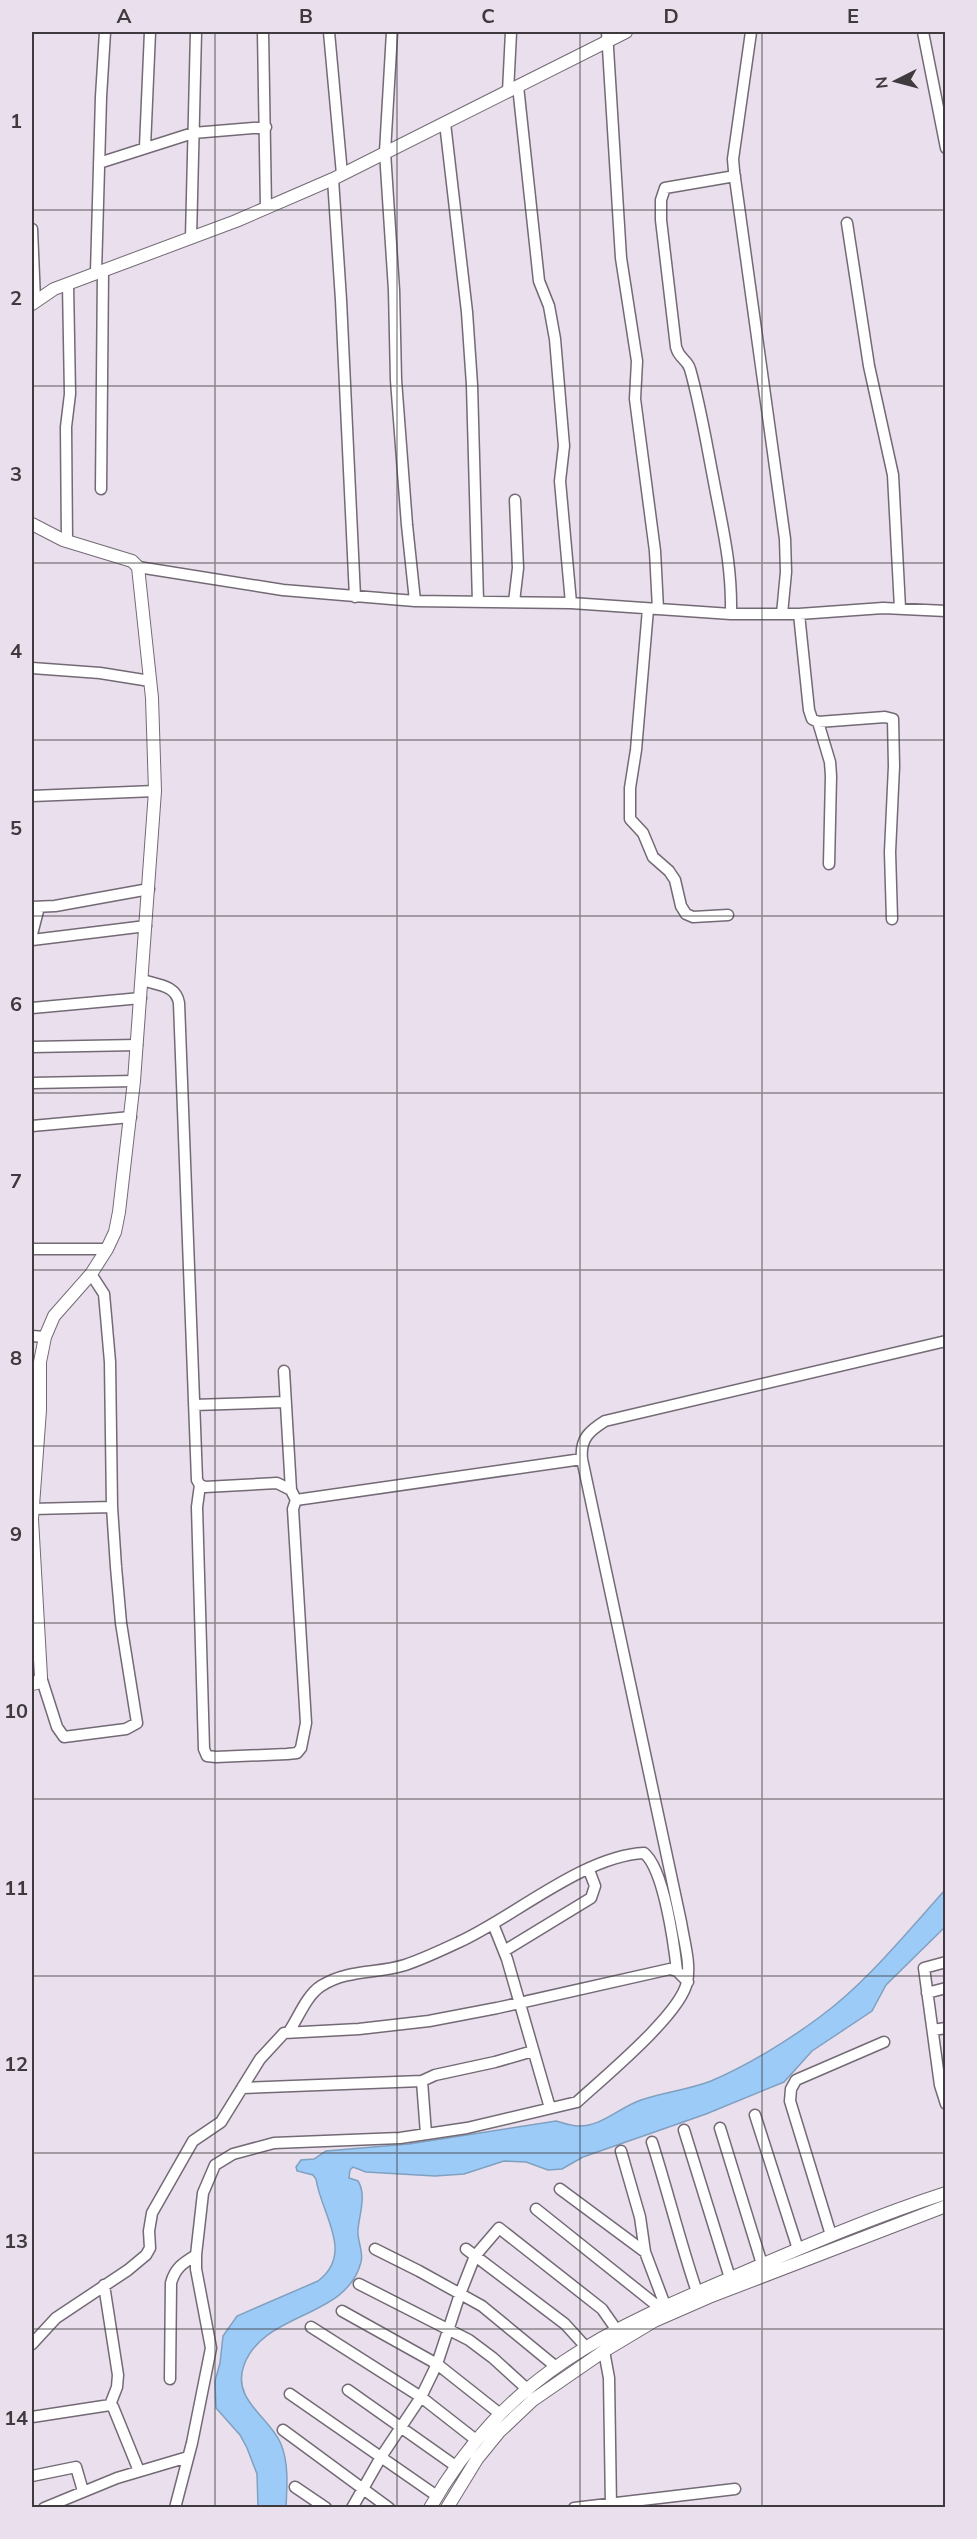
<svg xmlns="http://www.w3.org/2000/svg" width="977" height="2539" font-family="Mulish,sans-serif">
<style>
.water{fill:#9ccbf8;stroke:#80a0c0;stroke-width:1.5}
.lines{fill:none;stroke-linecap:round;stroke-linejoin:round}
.minor-casing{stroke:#736a75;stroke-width:13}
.tertiary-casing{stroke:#736a75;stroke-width:14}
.minor{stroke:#fff;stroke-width:10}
.tertiary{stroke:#fff;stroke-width:12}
.grid{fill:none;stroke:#3e3a3e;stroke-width:1.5;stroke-opacity:0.55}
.neatline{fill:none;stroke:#3e3a3e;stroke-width:2}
.grid-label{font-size:20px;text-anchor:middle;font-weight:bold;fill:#3e3a3e}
</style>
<rect width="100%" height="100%" fill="#eadfec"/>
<path class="water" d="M945,1890V1927L886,1985L872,2011L812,2051L784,2082L706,2114L583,2157L562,2169L548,2170L526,2162L504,2161L464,2174L435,2176L366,2172L353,2167L350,2170L349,2178L358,2181C367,2195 359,2215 358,2230C357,2241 364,2252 361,2262C347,2319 264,2311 244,2365C231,2400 270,2417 281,2444C289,2464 287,2487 286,2507H258L257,2474L247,2448L240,2435L216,2408L215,2381L220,2363L223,2336L237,2316L318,2281C355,2253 321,2214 316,2179L313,2175L297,2171L296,2167L301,2160L314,2159L326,2151L409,2144L556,2121C563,2123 571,2126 578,2126C601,2127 620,2107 641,2100C664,2092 688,2090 711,2081C747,2066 789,2040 821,2016C866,1983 907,1932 945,1890Z"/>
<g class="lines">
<g class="minor-casing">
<path id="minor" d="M263,32L266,208
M329,32L342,174
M392,32L385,152L394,290L396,380L407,525L415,601
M607,32L621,258L637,361L635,399L655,551L658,609
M751,32L733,159L734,171L785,539L786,572L782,614
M923,32L946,148
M518,86L539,281L549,306L555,339L564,446L560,481L571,603
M508,92L511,32
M445,123L467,312L472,385L478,602
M145,147L150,32
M99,163L193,133L266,127
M333,179L341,300L355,597
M847,223L869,366L893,475L900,608
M32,229L35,300
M191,238L196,32
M96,273L101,97L105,32
M101,489L103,270
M67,541L66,427L70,394L68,284
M138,567L283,590L415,601L571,603L731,614H799L883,608L946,611
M514,602L518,568L515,500
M648,609L636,750L630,788V819L643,833L653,857L669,871L675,880L681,906L686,914L693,917L728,915
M731,614C732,563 722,526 713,477C706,441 700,404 690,369C687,359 679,359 676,347L661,220V200L665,188L735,176
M799,614L809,710L812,719L818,722L885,717L893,719L894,766L890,852L892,919
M32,668L100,673L150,681
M818,722L830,762L831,776L829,864
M32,796L155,791
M32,907L55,906L149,889
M32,934L39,907
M32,940L146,926
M142,980C158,985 176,985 179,1003L197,1480L200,1485L205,1487L277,1483L291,1490L296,1500
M32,1008L141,998
M32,1047L137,1045
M32,1083L134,1081
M32,1126L131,1117
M32,1249H107
M32,1336L45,1337
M284,1371L291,1490
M194,1405L285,1402
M200,1485L197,1507L204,1749L207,1756L216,1757L287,1754L297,1753L301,1748L306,1723L293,1509L296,1500L582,1459
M32,1509L112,1507
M41,1677L57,1727L64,1737L126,1729L137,1723L121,1623L116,1567L112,1507L110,1362L106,1316L104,1294L91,1274
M493,1924L507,1959L550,2108
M504,1951L591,1898L595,1886L589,1870
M946,1962L924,1968L940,2085L946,2104
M927,1993L946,1988
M290,2030C299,2016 307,1995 321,1986C348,1969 376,1974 405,1965C423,1959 442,1950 459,1942C514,1917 583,1856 644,1853C664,1869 674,1944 677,1971
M933,2030L946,2028
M242,2088L422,2081
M755,2115L798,2249
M720,2128L762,2264
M684,2130L730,2278
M426,2134L422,2081L435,2075L495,2062L533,2051
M652,2142C668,2192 680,2242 697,2292
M621,2151L640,2217L645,2252L665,2305
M560,2189L645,2252
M536,2209L660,2308
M831,2235L790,2101L791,2089L796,2080L884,2042
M375,2249L419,2271L482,2306L555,2366
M466,2249L565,2324L585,2346
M359,2284L469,2340L493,2358L526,2388
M104,2285L118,2375L117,2387L110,2405
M342,2311L437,2364L499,2413
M311,2327L421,2397L476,2440
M32,2344L56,2318L128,2270L146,2255L150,2248L149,2231L152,2213L193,2141L221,2122L260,2059L284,2033L359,2029L429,2021L497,2008L670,1969L677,1971L688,1982
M604,2351L609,2378L611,2507
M170,2379L171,2283C175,2268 183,2263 196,2255
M348,2390L457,2467
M290,2394L437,2496
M32,2417L110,2405L113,2407L139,2471
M283,2430L389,2508
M32,2476L76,2467L83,2491
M295,2487L326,2508
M44,2508L117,2478L188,2457
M175,2508L192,2443L211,2348L196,2269V2255L203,2193L215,2165L233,2154L274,2143L400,2138L467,2128L577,2102C603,2078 681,2014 687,1982C691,1964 684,1941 681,1922L582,1459C580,1439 589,1431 605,1421L946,1341
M352,2508L381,2457L421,2397L437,2364L460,2294L475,2256L499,2228L602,2309L616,2329
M574,2508L735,2489"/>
</g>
<g class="tertiary-casing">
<path id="tertiary" d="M32,304L54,289L236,221L333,179L626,32
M32,524L63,540L132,561L138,567L152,698L155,791L134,1081L119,1212L115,1232L107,1249L91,1274L54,1316L45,1337L40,1362V1410L32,1519L41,1677L37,1683L32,1684
M430,2508C508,2371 610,2329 747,2271C812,2243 878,2215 946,2193
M447,2508L477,2459L499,2432L533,2400L604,2351L654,2321L709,2297L946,2206"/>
</g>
<use href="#minor" class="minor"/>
<use href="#tertiary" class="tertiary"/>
</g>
<path class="grid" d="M215,32V2508M397,32V2508M580,32V2508M762,32V2508M32,210H946M32,386H946M32,563H946M32,740H946M32,916H946M32,1093H946M32,1270H946M32,1446H946M32,1623H946M32,1799H946M32,1976H946M32,2153H946M32,2329H946"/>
<rect width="977" height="2539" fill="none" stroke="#eadfec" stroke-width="66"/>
<g transform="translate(896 81) rotate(264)" stroke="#eadfec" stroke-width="4.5" paint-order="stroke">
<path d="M0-4.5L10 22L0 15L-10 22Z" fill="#3e3a3e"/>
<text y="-9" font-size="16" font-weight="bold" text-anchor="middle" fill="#3e3a3e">N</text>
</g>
<rect x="33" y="33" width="911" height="2473" class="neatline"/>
<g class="grid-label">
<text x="124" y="23">A</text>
<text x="306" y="23">B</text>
<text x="488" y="23">C</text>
<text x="671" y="23">D</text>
<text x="853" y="23">E</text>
<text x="16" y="128">1</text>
<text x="16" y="305">2</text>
<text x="16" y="481">3</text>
<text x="16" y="658">4</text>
<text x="16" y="835">5</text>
<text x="16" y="1011">6</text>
<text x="16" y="1188">7</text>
<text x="16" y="1365">8</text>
<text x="16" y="1541">9</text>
<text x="16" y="1718">10</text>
<text x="16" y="1895">11</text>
<text x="16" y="2071">12</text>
<text x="16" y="2248">13</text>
<text x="16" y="2425">14</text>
</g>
</svg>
